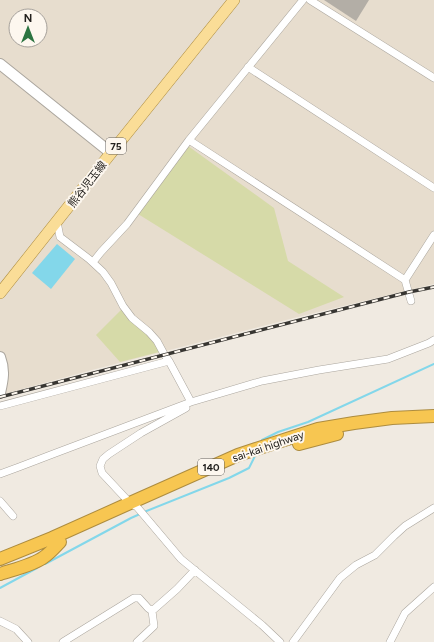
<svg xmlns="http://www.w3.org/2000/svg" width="434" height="642" font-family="Figtree,'Noto Sans JP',sans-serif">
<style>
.built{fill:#e7ddce;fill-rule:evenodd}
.green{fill:#d6daa8}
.water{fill:#83d7ea}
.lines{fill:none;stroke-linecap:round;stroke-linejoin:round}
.stream{stroke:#83d7ea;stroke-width:2}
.building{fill:#b3aea6}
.street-casing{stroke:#aba69e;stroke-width:8}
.secondary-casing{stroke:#aba69e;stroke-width:12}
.primary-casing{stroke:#ad8c3f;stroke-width:12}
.highway-casing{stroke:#ad8c3f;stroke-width:14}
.street{stroke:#fff;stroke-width:7}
.secondary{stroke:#fff;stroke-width:10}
.primary{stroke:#fadd97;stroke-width:11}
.highway{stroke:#f7c651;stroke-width:12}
.rail-casing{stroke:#383632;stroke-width:3.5}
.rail{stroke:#fdf7ef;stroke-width:2;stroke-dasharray:6;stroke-linecap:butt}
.labels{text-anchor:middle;stroke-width:4;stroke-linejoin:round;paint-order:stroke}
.shield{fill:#fdf7ef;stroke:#64615d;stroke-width:1}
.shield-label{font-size:10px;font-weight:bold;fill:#23211e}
.street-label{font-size:11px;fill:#23211e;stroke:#fdf7ef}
</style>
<rect width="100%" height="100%" fill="#f0eae1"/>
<path class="built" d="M0,0H434V284L294,318L92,370L0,395ZM16,16H40V40H16Z"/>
<path class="green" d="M188,146L274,208L288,261L344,297L299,314L138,214Z
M122,309L156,341L159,352L120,362L96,335Z"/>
<path class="water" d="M57,244L75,259L51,289L32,273Z"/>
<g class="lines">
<path class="stream" d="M262,441V440L278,432L308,422L434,364
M144,512L229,478L249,468L256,454
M45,564L131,518L140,514
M0,588L37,568"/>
</g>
<path class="building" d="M324,0H369L356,21Z"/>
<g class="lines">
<g class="street-casing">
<path id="street" d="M310,0L434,78
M248,67L434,188
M189,140L405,280L411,301
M57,222L60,237L89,259L103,272L111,283L123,306L132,318L149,332L157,341L164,354L169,361L191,402
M93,262L101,252L127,224L189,140L303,0
M405,280L434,235
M0,406L169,361
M186,408L141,433L109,454L103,459L100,466L102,473L130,503L137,507L181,559L262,625L280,642
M0,474L19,467L53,454L191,402L262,381L319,370L388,359L429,343L434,340
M0,501L13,516
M0,621L16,629L28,642
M63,642L134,598H139L148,608L152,611
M137,642L154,626L152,611L177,589L195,570
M293,642L340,578L356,565L375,555L394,536L405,526L434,508
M390,642L405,613L434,587"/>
</g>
<g class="secondary-casing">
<path id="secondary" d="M0,64L111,153
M0,357C5,370 3,380 0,393"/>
</g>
<g class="primary-casing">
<path id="primary" d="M0,293L111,153L234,0"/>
</g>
<g class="highway-casing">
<path id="highway" d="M299,444L337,434
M0,559L52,538L130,503L238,455L256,449L318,429L354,423L392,418L434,416
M0,574C12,570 34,565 44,557C50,553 55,547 60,542"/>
</g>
<use href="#street" class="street"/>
<use href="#secondary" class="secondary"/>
<use href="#primary" class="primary"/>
<use href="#highway" class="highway"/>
<g class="rail-casing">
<path id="rail" d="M0,397L409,292L434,287"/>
</g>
<use href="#rail" class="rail"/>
</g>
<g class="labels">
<g class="shield">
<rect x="106" y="138" width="20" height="16" rx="3"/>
<rect x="198" y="459" width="26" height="16" rx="3"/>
</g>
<g class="shield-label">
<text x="116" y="150">75</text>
<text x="211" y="471">140</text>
</g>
<g class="street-label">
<text transform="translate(87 184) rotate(-52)" y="4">熊谷児玉線</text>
<text transform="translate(268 446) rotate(-19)" y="4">sai-kai highway</text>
</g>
</g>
<g transform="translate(28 28)"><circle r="19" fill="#fdf7ef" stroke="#a6a19b"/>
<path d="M0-3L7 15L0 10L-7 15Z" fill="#2c7441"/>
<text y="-6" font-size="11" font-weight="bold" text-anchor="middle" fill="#23211e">N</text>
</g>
</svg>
